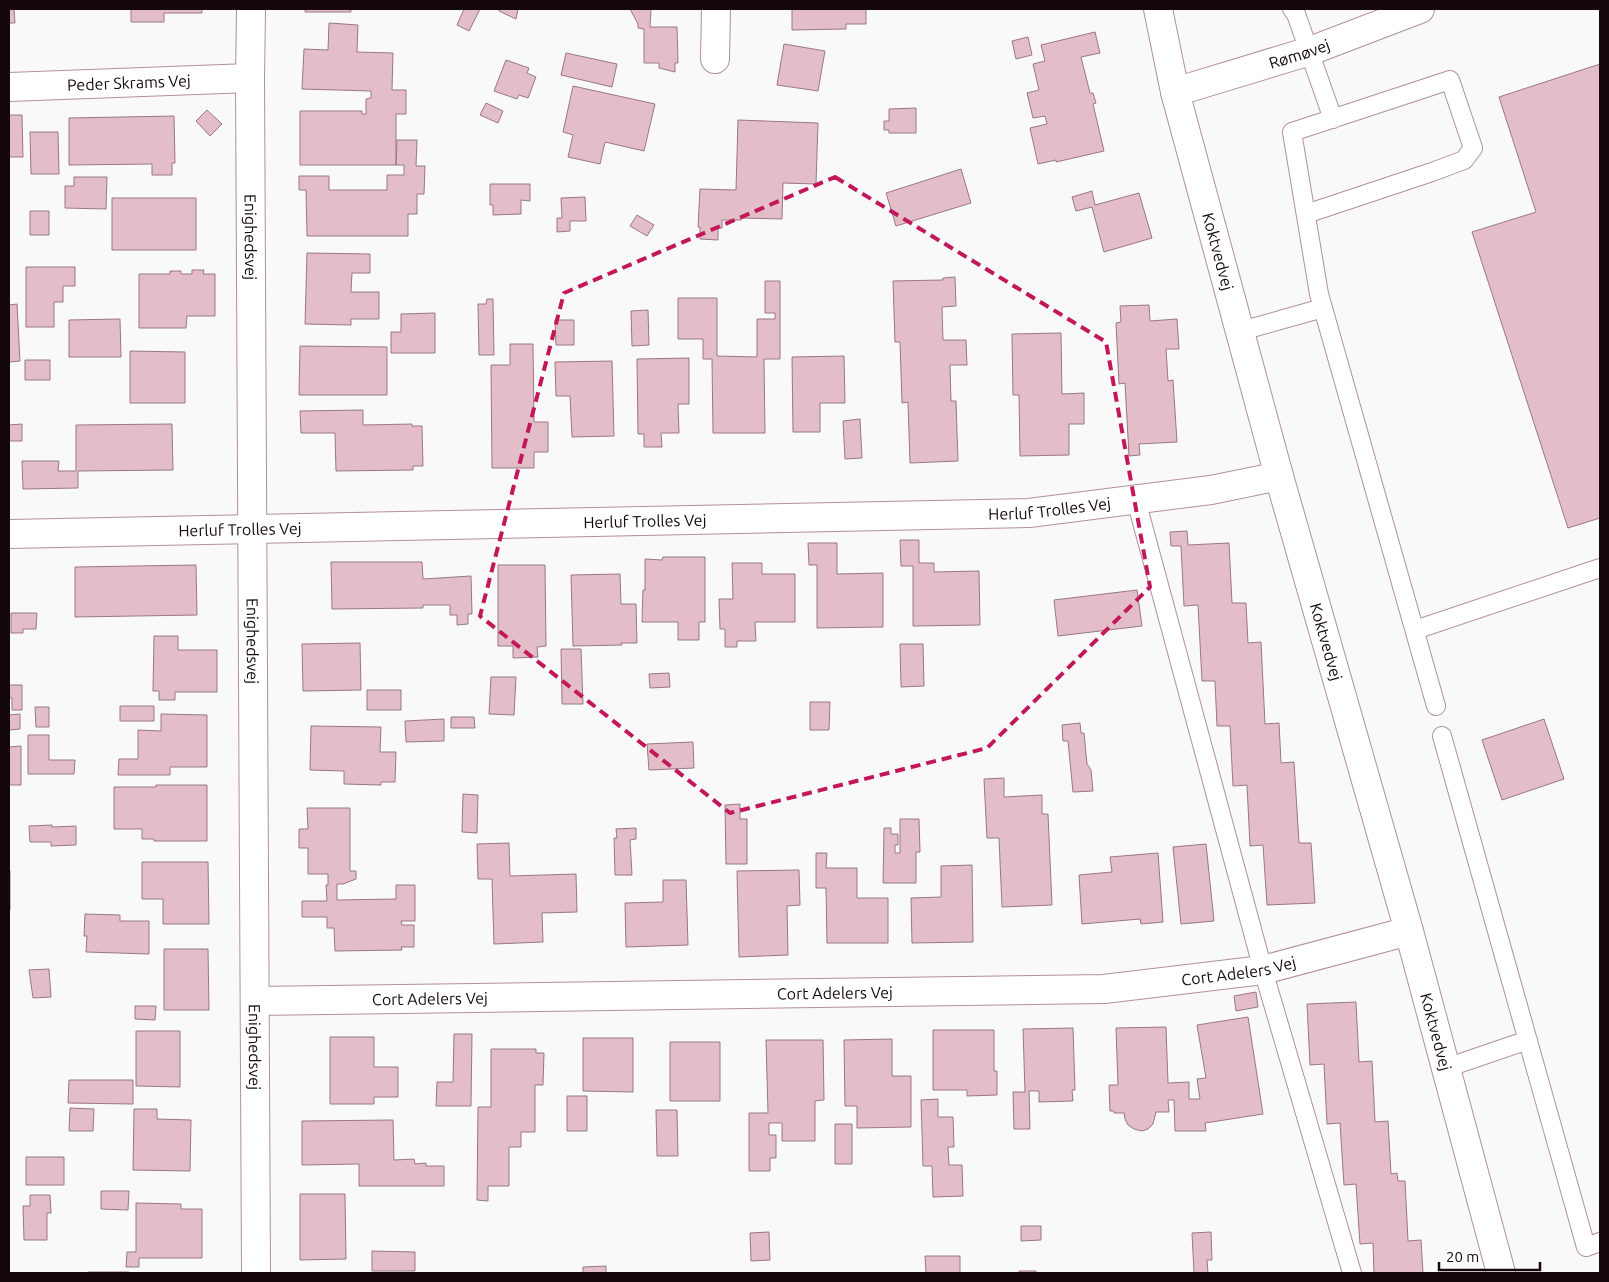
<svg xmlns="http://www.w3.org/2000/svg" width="1609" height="1282" font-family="Ubuntu,sans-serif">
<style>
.building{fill:#e3bdc7;stroke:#9a7881}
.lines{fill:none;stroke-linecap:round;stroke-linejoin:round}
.lane-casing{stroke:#b38f99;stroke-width:20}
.street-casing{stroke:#b38f99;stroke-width:30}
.secondary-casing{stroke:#b38f99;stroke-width:30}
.lane{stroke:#fff;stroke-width:18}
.street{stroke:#fff;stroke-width:28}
.secondary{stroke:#fff;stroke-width:28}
.marked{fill:none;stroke:#c2185b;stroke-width:4;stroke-dasharray:10 6;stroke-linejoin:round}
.labels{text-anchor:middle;stroke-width:5;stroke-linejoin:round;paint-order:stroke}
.street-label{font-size:16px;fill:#14080c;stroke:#fff}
</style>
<rect width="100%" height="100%" fill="#f9f9f9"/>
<path class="building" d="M9,9H14L15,23H9Z
M131,9H202V13H164V22H131Z
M305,9H351V12H305Z
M464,9H480L469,31L457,25Z
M499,9H518L516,19L499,11Z
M630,9H651L650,27H677L678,63H675V72L659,68V63H644V29L638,28V24Z
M792,9H866V24H846V29L792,30Z
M329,23L358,25L357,52L393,53L392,90H406V114H396V165H300V111H362V114H366V99L371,98V91L302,89L304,49L328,50Z
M1095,32L1100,53L1081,57L1090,93H1093L1096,103L1093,104L1104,151L1056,162V160L1038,164L1030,128L1047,124L1045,116L1033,118L1027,93L1039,90L1033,64L1045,61L1041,45Z
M1028,37L1032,55L1016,59L1012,41Z
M784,44L825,51L818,91L777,85Z
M566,53L617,64L612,87L561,75Z
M506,60L529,68L527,73L536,77L528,98L519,95L517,99L494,91Z
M1600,64V518L1568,528L1472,232L1536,212L1499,97Z
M573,86L655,104L644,151L605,142L600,164L568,157L573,135L563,132Z
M486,103L503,111L498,123L480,115Z
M916,108V133H889V130H884V121H889V109Z
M207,110L222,124L210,136L196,121Z
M9,115H22L23,157H9Z
M174,116L175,163H172V175H152V164L69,165V118Z
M738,120L818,123L816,184L783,183L782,219L741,218V220H722V228H718V240L700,239V227H698L700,189L736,190Z
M30,132H58L59,174H31Z
M397,140H417L416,166H425L424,194H417V214H408V236H307L306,190H299V176H329V190H387V175H404V165H396Z
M961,169L971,203L896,226L886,193Z
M74,177H107L106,209L65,208V186H74Z
M490,184H530V201L521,200V214L493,215V205H490Z
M1092,191L1095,205L1139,193L1152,238L1104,252L1092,207L1076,211L1072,197Z
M585,197L586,221H570V231L557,232V218H562L561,198Z
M112,198H196V250H112Z
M30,211H49V235H30Z
M637,215L654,225L647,236L630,226Z
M307,253L370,254V273H352L351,292H379V319H351V325L305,324Z
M26,267H75V286H63V302H54V327H26Z
M192,270H204L203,274H215V316H187L186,328H139V274H170V271H181V274H192Z
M955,277L956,306L942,307L943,340H966L967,365H950L951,401H956L958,461L910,463L908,402L902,403L900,342H895L893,281L943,280V278Z
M765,281H780V359H764L765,433H713L712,359H703V339H678V298H717V356L757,357V319H775V313H765Z
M487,299H493L494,355H479L478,304H486Z
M17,304L20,361L9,362V305Z
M1149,305L1150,321L1177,319L1179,349H1166L1168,381L1173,380L1177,442L1139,444L1140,455L1129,456L1125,383L1119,384L1116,323L1121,322L1120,306Z
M648,310L649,345L632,346L631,311Z
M435,313V353H391V332H401V314Z
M120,319L121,357H69V320Z
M555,320H574V345H556Z
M1061,333L1062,394L1084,393V424H1069V455L1020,456L1019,395H1013L1012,334Z
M510,344H533L534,422H548V452H534V468H492L491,365H510Z
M300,346L387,347V395H299Z
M130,351L185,352V403H130Z
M844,356L845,403H820V432H793L792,357Z
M689,358V404H678L679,433H661L662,447H644V434H638L637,359Z
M25,360H50V380H25Z
M612,361L614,436L572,437L570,396H556L555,362Z
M363,410V425L412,424V426H422L423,466H413V470L336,471L335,433H301L300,411Z
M860,419L862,458L845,459L843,421Z
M22,424V441H9V425Z
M172,424L173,470L78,471V488L23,489L22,461H59L58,471H76V425Z
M1187,531L1188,545L1229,543L1232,603H1246L1248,643L1261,642L1265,724L1279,723L1281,763L1294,762L1299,843H1311L1315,903L1267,905L1263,845L1250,846L1247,785L1233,786L1230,726H1217L1215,681H1202L1198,605L1184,606L1181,546H1171L1170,532Z
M900,540H919V563H934V572L979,571L980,625L913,626V566H901Z
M808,543H837V574L883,573V627L817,628V565H809Z
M663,557H705V622H699V640H678V622H642L643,590H645V559L662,560Z
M331,562H422L423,579L471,576L472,614H468V624L457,625V615H450V605H423V608L332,609Z
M732,563H762V574H795V622H755L756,641H737V647H725V629H720L719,599H733Z
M196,565L197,615L75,617V567Z
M498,565H545L546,646L537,647L538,657L513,658V646H498Z
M620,574L621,604H636L637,643H621L622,645L573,646L571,575Z
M1137,590L1142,626L1058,636L1054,600Z
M11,613H37L36,629H23V633H11Z
M154,636H178V650H217V692H175V700H159V691H153Z
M360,643L361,690L303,691L302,644Z
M900,644H923L924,686L901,687Z
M561,649H581L583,704H562Z
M669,673L670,687L650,688L649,674Z
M491,677H516L514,715L489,714Z
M9,685H22V710H12V698H9Z
M367,690H401V710H367Z
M810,702H830L829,730H810Z
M120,706H154V721H120Z
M35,707H49V727H36Z
M20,714V729L9,730V715Z
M161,714L207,715V767H170V775H118L119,759H138V730L161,731Z
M451,717H474L475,728H451Z
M444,719V741L406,742L405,721Z
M1544,719L1564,779L1502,800L1482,740Z
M1080,723L1081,733H1084L1087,764L1091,770L1093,791L1073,792L1068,741H1063L1062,725Z
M311,726L381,727L380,752H396L395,782H381V785L344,784V771L310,770Z
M28,735H49V760H75L74,774H28Z
M693,742L694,768L649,770L647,744Z
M21,746V785H9V747Z
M1004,778V797L1042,795V814H1048L1052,905L1002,907L999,838H987L984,779Z
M156,785H207V841H154V839H142V829H114V787H156Z
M463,794L478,795L477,833L462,832Z
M740,804V819H747V864H726L725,805Z
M307,808H350V871H356V879L343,884H337V900L396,899V885H415V921H401L402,925H414V947H401L402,950L335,951L334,928H327V917H302V901H327L326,885H328V874H308V848H299V829H308Z
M900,819H919L920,852H916V883H883L884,828H891V834H898V845H895V853H900Z
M52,825V827L76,826V845L51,846V842H30L29,826Z
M636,828V839L630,840L632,875H615L614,838H617L616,829Z
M509,843L510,876L576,874L577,912L542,913L543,942L494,944L492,879H478L477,844Z
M1206,844L1214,921L1181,924L1173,847Z
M816,853H827L826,868H857V898H888V943H827L826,888H816Z
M1158,853L1163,922L1141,924L1140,919L1082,924L1079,875L1112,872L1110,857Z
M142,862H208L209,924H163V899H142Z
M972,865L973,942L912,943L911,898L941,897V866Z
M799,870L800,905L787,906L788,955L739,957L737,871Z
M9,871H10V910H9Z
M663,880H686L688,945L626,947L625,903L663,902Z
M85,914L120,915V921H149V954L86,952L87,936H84Z
M164,949H208L209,1010H164Z
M49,969L51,997L33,998L29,970Z
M1256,992L1258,1007L1236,1011L1234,996Z
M1356,1002L1359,1062L1372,1061L1375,1122L1388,1121L1391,1174L1397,1173L1398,1181H1405L1408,1241L1421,1240L1423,1273H1374L1373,1243L1360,1244L1356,1184L1344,1185L1340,1123L1327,1124L1324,1064L1310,1065L1307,1004Z
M135,1006H156L155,1020L135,1019Z
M1248,1017L1263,1114L1205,1123L1206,1131H1175L1174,1100H1168L1169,1112H1156L1153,1124L1148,1129L1142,1131L1134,1129L1128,1125L1125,1119L1124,1113H1114V1111H1110L1109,1085H1118L1116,1028L1166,1027L1168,1083L1189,1082V1099H1200L1197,1079L1206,1078L1197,1025Z
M1073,1028L1075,1090H1072L1073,1101L1039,1102V1091H1029L1030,1129H1014L1013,1092H1025L1023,1029Z
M933,1030H994V1071H997V1095L967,1096V1090H933Z
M136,1031H180V1087L136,1086Z
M454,1034H472L471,1106H436L437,1082H453Z
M330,1037H374V1067H398V1097H374V1104H330Z
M583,1038H633V1092L583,1091Z
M892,1039V1076H911V1127L857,1128V1106H845L844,1040Z
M766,1040H823L824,1100L815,1101V1141H782V1123H769V1135H776V1158H770V1171H749V1113H768Z
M670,1042H720V1101H670Z
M491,1049H536V1053H544L543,1085H535V1132H521V1147H509V1186H488V1201L477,1200L478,1107H491Z
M69,1080H133V1104L68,1103Z
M567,1096H587V1131H567Z
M938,1099V1117H953L954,1147H948L949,1165H962L963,1196L933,1197L932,1166H923L921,1100Z
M70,1108L94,1109L93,1131H69Z
M134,1109H157V1119L191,1120L190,1171L133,1170Z
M656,1110H677L678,1156H657Z
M393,1120L394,1160L414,1159L415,1164L426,1163V1166H444V1186H359V1164L302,1165V1121Z
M835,1124H852V1164H835Z
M26,1157H64V1185H26Z
M101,1191H129L128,1210L101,1209Z
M300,1194H345L346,1259L300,1260Z
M30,1195H50L51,1213H47V1240H24L23,1206H30Z
M136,1203L181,1204V1209H202V1258H139V1267H126L127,1252H136Z
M1021,1226H1041V1240L1021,1241Z
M769,1232L770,1260L751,1261L750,1233Z
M1211,1232L1212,1260H1207L1208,1273H1194L1192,1233Z
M372,1251L415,1252V1271H372Z
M925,1256H960V1273H926Z
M606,1266V1273H583V1267Z
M1019,1271H1036V1273H1019Z
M88,1272H129V1273H88Z"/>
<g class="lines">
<g class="lane-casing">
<path id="lane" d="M1292,9L1296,14L1333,119
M1306,214L1432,172L1464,160L1473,148L1450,80L1292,132L1319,294L1436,706
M1241,331L1323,308
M1136,500L1263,970L1352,1273
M1415,630L1600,568
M1442,736L1586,1247L1600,1242
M1446,1068L1528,1040"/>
</g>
<g class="street-casing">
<g id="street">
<path id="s1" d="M251,9L250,78L256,1273"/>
<path d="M715,59L716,9"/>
<path id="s2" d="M9,87L250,78"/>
<path id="s3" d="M1175,92L1310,51L1420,9"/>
<path id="s4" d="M9,534L1029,513L1211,490L1279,476"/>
<path id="s5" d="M255,1001L1104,989L1263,970L1409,931"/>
</g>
</g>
<g class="secondary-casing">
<g id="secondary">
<path id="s6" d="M1158,9L1175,92L1279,476L1409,931L1501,1273"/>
</g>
</g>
<use href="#lane" class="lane"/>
<use href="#street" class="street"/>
<use href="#secondary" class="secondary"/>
</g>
<path class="marked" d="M835,177L1106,342L1150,587L987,748L730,813L480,616L564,293Z"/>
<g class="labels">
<g class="street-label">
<text dy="6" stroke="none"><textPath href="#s3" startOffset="130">Rømøvej</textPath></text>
<text dy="6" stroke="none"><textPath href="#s2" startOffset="120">Peder Skrams Vej</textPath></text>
<text dy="6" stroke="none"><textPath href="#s1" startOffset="228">Enighedsvej</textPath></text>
<text dy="6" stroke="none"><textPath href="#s6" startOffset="250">Koktvedvej</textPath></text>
<text dy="6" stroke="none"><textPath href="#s4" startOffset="1041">Herluf Trolles Vej</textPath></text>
<text dy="6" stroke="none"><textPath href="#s4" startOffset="636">Herluf Trolles Vej</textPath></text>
<text dy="6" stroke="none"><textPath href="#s4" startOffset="231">Herluf Trolles Vej</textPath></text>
<text dy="6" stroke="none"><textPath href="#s1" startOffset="632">Enighedsvej</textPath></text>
<text dy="6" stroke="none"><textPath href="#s6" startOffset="655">Koktvedvej</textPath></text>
<text dy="6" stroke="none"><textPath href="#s5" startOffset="985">Cort Adelers Vej</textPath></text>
<text dy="6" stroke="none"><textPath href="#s5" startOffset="580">Cort Adelers Vej</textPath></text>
<text dy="6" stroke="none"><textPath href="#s5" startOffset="175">Cort Adelers Vej</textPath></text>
<text dy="6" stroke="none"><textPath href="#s6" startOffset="1060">Koktvedvej</textPath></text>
<text dy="6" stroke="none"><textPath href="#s1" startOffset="1038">Enighedsvej</textPath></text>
</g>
</g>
<rect width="1609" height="1282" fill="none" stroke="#14080c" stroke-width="20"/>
<path d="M1439 1262v8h101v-8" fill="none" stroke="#14080c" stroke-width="2.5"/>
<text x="1446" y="1262" font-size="15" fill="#14080c" stroke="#ffffff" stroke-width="4" paint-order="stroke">20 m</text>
</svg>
